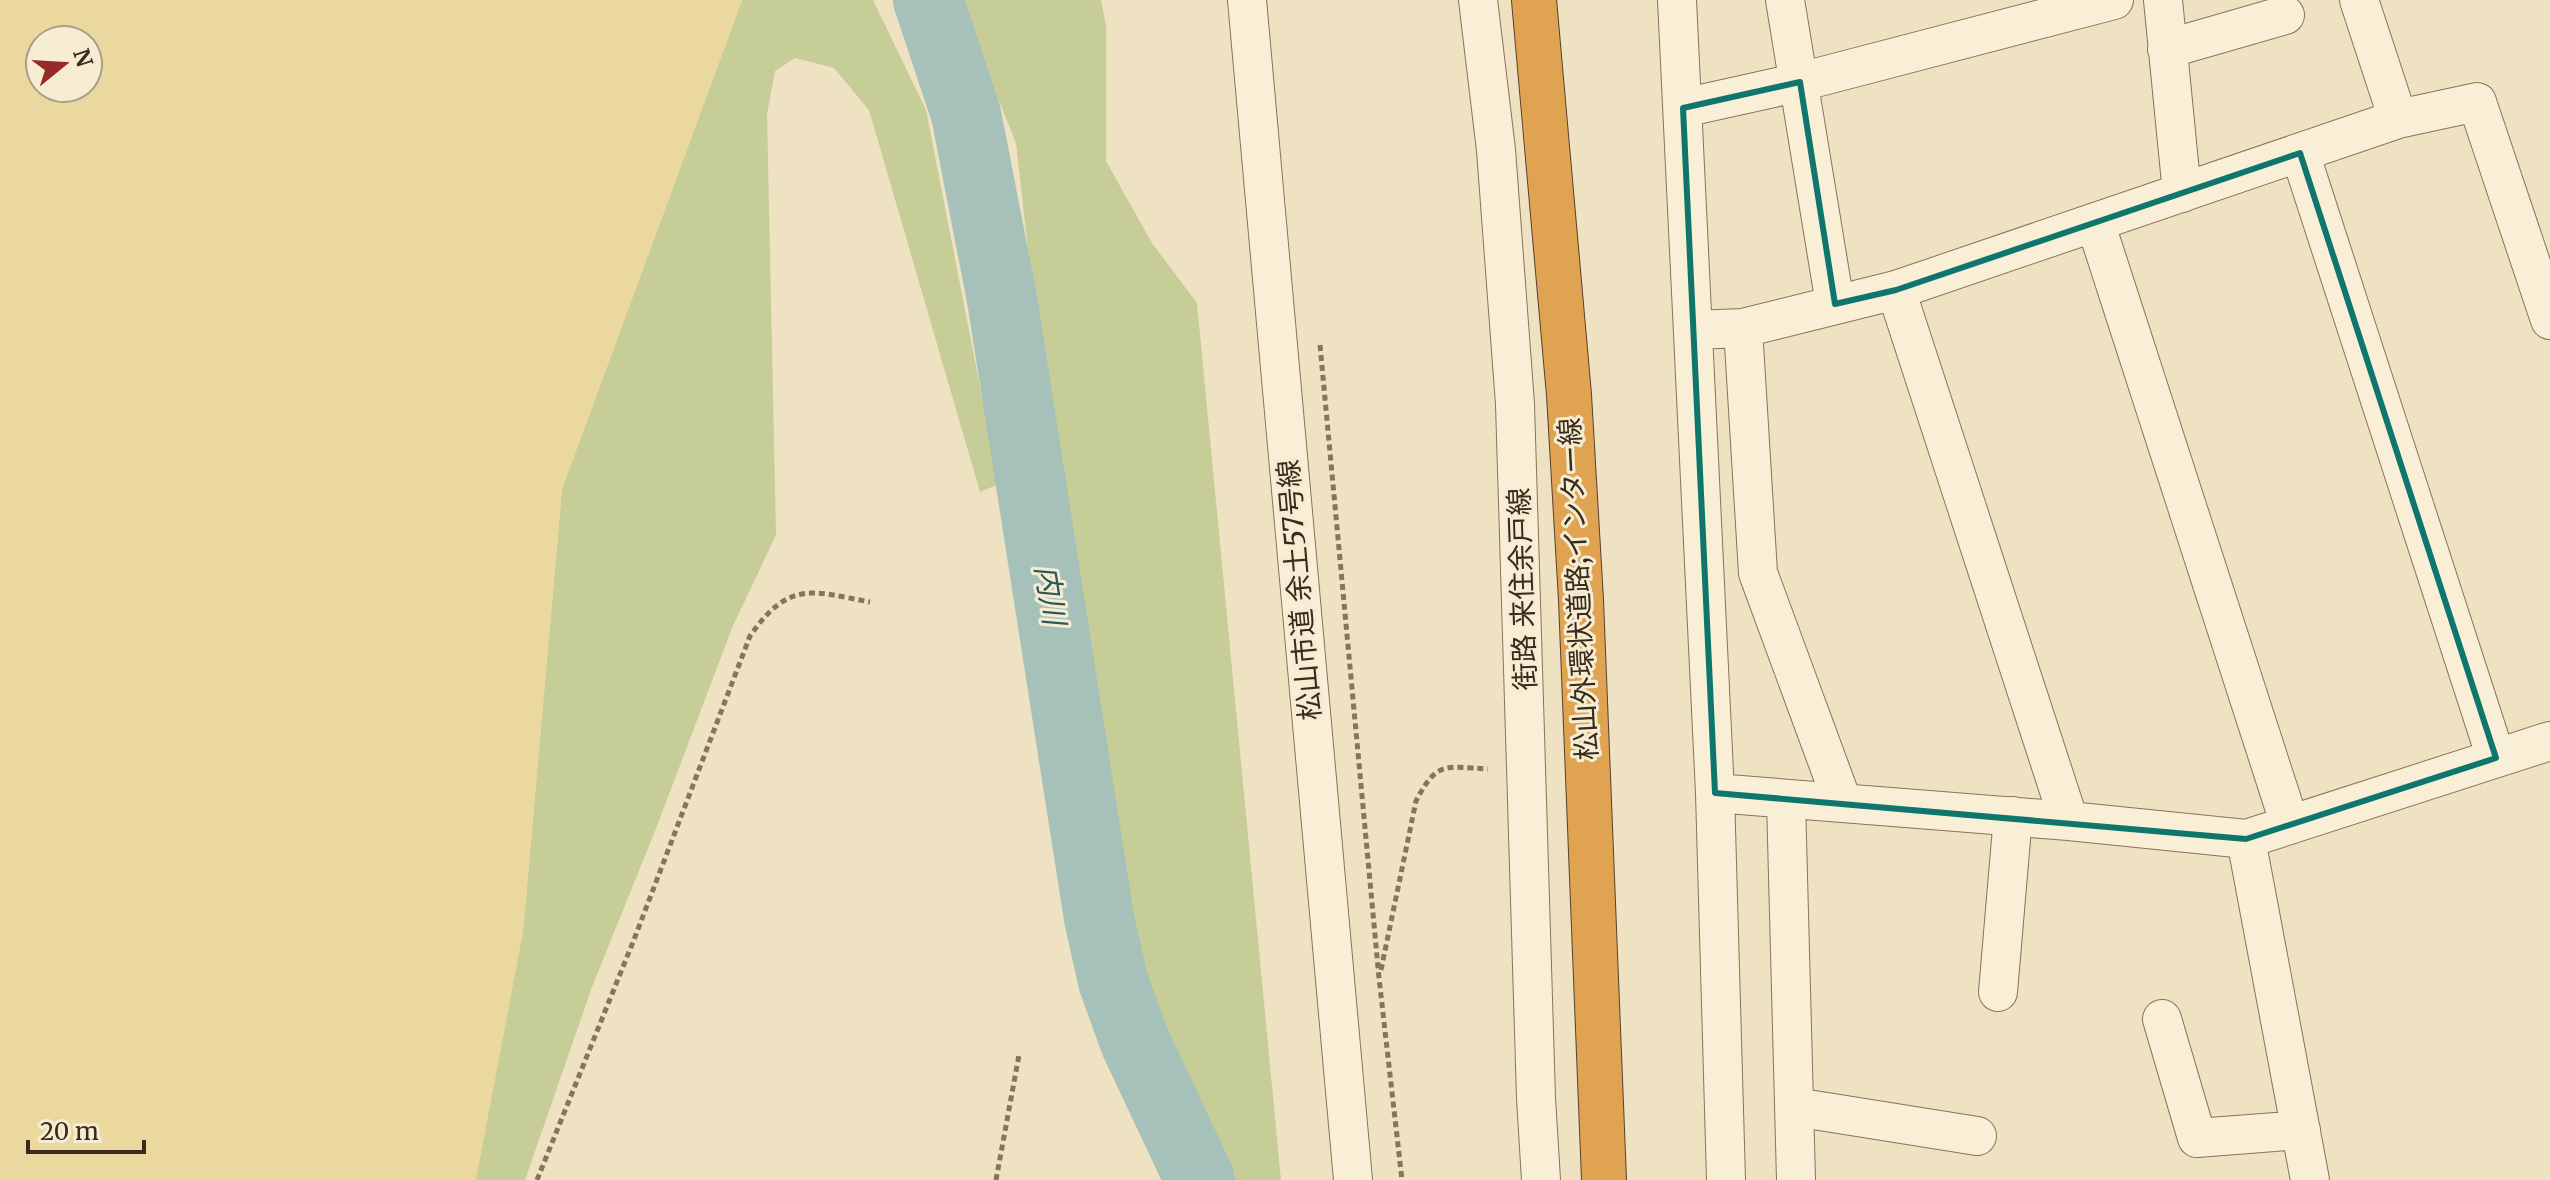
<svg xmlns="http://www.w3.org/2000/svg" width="2550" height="1180" font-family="Merriweather,'Noto Sans JP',serif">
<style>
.green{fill:#c6cd96}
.sand{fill:#ebd89f;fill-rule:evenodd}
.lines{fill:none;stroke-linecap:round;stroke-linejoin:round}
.river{stroke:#a5c1b9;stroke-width:70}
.street-casing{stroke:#897359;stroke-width:40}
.highway-casing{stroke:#56412d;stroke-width:46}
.path{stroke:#897359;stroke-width:5;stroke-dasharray:6 4;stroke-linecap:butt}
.street{stroke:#f9efd6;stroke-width:38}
.highway{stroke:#dfa351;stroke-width:44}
.marked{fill:none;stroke:#0f766e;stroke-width:6;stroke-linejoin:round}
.labels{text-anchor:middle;stroke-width:6;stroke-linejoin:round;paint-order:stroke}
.street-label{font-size:28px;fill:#382b1d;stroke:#f6ecd2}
.water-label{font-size:30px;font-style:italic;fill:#2c5856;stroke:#f6ecd2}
</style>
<rect width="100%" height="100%" fill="#efe2c2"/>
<path class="green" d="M742,0H873L926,110L999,484L980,492L869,110L834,68L795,58L775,71L767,114L776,535L732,628L657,826L592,987L525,1180H455L523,932L562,489Z
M958,0H1101L1106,26V161L1152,243L1197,303L1281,1180H1226L1179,1061L1127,971L1062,551L1016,143Z"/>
<path class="sand" d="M0,0H742L562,489L523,932L476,1180H0ZM40,40H88V88H40Z"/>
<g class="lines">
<path class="river" d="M928,0L966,114L1002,299L1099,918L1113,981L1135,1042L1200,1180"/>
<g class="street-casing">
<path id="street" d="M1247,0L1353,1180
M1478,0L1496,150L1515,404L1536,1098L1541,1180
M1677,0L1715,793L1726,1180
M1785,0L1835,304
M2163,0L2182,193
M2359,0L2398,119
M2167,49L2285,15
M1683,108L1800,82L2114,0
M2300,153L2496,758
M2095,222L2290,825
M1896,290L2069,821
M1743,328L1758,573L1842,801
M1693,330L1743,328L1896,290L2398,119L2477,102L2550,320
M1715,793L2069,821L2246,839L2550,741
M1786,800L1796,1180
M2246,839L2310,1180
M1998,992L2013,816
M2162,1019L2197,1138L2301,1130
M1795,1107L1977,1136"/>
</g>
<g class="highway-casing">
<path id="highway" d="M1534,0L1569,395L1581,600L1604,1180"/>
</g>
<path class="path" d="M1320,345L1379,978L1402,1180
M1381,970L1416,801C1437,760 1446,767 1488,769
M537,1180L635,937L750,636C789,580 811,591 870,602
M996,1180L1019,1055"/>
<use href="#street" class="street"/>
<use href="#highway" class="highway"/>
</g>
<path class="marked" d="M1800,82L1835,304L1896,290L2300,153L2496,758L2246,839L1715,793L1683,108Z"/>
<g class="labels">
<g class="street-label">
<text transform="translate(1522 589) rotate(-92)" y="10">街路 来住余戸線</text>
<text transform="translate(1578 589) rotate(-93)" y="10">松山外環状道路;インター線</text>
<text transform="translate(1299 590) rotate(-95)" y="10">松山市道 余土57号線</text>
</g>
<g class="water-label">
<text transform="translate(1050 595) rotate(81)" y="10">内川</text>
</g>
</g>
<g transform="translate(64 64) rotate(72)"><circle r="38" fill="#f6ecd2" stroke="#aa9f8a" stroke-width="2"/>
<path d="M0-6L14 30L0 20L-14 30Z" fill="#992928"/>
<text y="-12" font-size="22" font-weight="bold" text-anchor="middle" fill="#382b1d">N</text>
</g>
<path d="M28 1140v12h116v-12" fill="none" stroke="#382b1d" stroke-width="4"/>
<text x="40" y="1140" font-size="24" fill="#382b1d" stroke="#f6ecd2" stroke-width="6" paint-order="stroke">20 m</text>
</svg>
